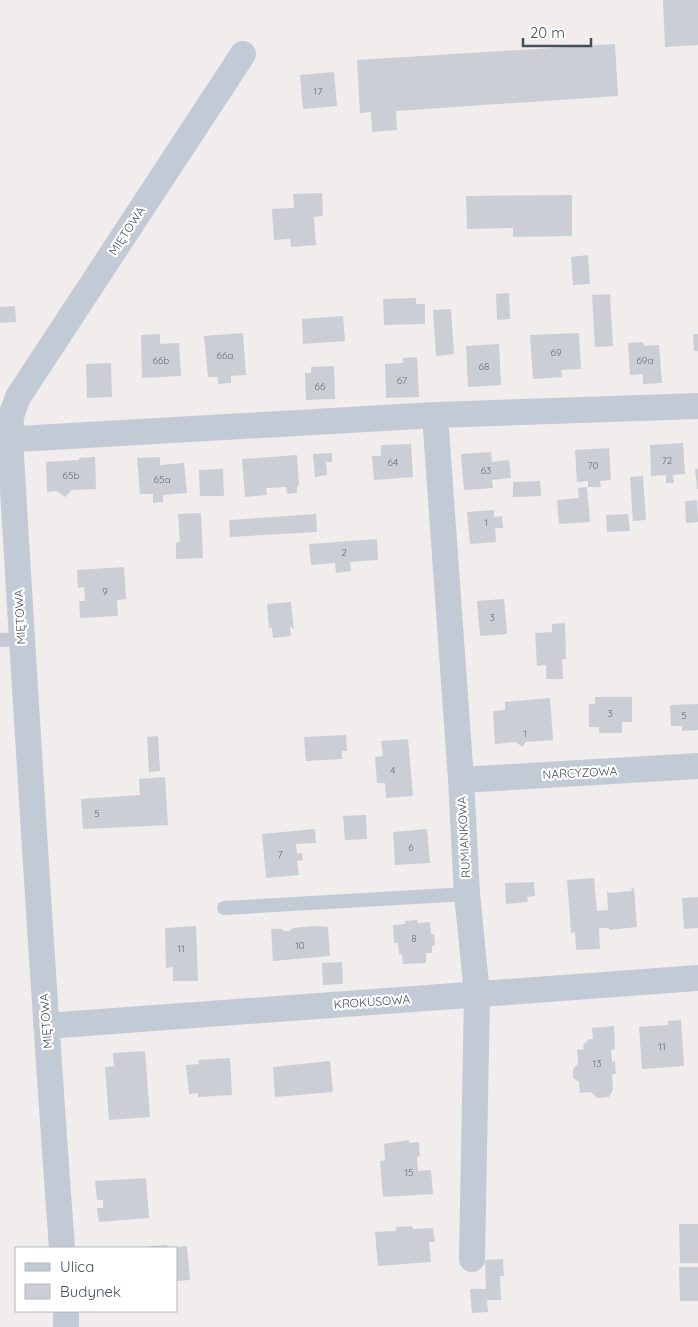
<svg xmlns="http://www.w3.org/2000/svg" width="698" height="1327" font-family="Quicksand,sans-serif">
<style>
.building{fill:#cbced5}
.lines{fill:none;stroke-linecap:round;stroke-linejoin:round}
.lane{stroke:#c2cad6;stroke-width:14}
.street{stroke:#c2cad6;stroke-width:26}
.labels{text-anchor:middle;stroke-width:4.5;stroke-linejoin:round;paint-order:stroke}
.number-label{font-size:10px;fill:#666e7a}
.street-label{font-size:12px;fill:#444e5c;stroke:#fff}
</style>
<rect width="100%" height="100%" fill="#f0edec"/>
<path class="building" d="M663,0H698V45L665,47Z
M615,44L618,96L396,111L397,130L372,132L371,112L360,113L357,60Z
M334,72L337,106L303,109L300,75Z
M322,193L323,216L314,217L316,245L291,247L290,239L274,240L272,209L294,208L293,194Z
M572,195V236L513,237V228L467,229L466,196Z
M588,255L590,284L573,285L571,257Z
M509,293L510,319L497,320L496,294Z
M610,294L613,346L595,347L592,295Z
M416,298V304H425V324L384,325L383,299Z
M15,306L16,322L0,323V307Z
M451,309L454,354L436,356L433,310Z
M343,316L345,341L303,344L302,319Z
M243,333L246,375L231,376V383L218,384V377H208L204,336Z
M579,333L581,369L561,370L562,377L533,379L530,335Z
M160,334V344L179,343L181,376L142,378L141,335Z
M693,334H698V351H694Z
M643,342L644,346L659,345L662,383L643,384V374L630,375L628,343Z
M499,344L501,385L468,387L466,346Z
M417,357L419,397L386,398L385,364L403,363V358Z
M111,363L112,397L87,398L86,364Z
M334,366L335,399L306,400L305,373H311V367Z
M683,443L685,474L673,475L674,483H666V475L651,476L650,445Z
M411,444L413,477L374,480L372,456H381V445Z
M609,448L611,480L600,481L601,487H588V481L577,482L575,450Z
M491,452L492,462L509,460L511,478L492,480L493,488L464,490L461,454Z
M332,453V462H326L327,475L315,477L313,454Z
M297,455L299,486H297V493L287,494L286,487L266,488L267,495L245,497L242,459Z
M95,457L96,489L72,490L65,497L57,491L47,492L46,462L79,460V458Z
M160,457V465L184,463L187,493L163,495V502L153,503V494H140L137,458Z
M223,469L224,496H200L199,470Z
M695,469H698V489H697Z
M643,476L646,520L633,521L630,477Z
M540,481L541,496L513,497V482Z
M587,487L590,522L559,524L557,500L579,498L578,488Z
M697,500L698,522L686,523L685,501Z
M494,510V517L502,516L503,528H495L496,542L470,544L467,512Z
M201,513L203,558L176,559V543L180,542L178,514Z
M316,514L317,532L230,537L229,520Z
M628,514L630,531L607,532L606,515Z
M377,539L378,560L350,562L351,571L336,573L335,563L311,565L309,544Z
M124,567L126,599L117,600L118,616L80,618L79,601H85L84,587L78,588L77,570Z
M504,599L507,634L480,636L477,601Z
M291,602L294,630L292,627H290L291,636L273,638L272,628H269L267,604Z
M565,623L566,659H562L563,679H546V665L537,666L535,633L552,632V624Z
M595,697H632V722H622V733H599V727H589V704H595Z
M550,698L553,740L526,742L522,747L516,742L495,744L493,711L505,710V702Z
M698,704V730L682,731V726H671L670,705Z
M346,735L347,751H342V759L306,761L304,737Z
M158,736L160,771L149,772L147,737Z
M408,739L413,796L386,798L385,783H377L375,757L383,756L381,741Z
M165,777L168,825L83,829L81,799L140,795L139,779Z
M366,815L367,839L345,840L343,816Z
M315,829L316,843L296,844L297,854L302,853L303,860L297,861L299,875L266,878L262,834Z
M427,829L430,863L395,865L393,832Z
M594,878L597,911L608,910L607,891H608L609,893L632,891L631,889L634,888L637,927L609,930V928H599L600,949L576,950L575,932L571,933L567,880Z
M534,882L535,896L527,897L528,902L506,904L505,883Z
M698,897V928L684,929L682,898Z
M417,920L418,923L430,922L431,934H434L435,945L432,946V953H426V963L403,964L402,954L399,955L398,943H394L393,925L405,924V921Z
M196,926L198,981H173V967L166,968L165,928Z
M315,926L328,927L330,956L273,961L271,929H282L284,931H290L293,928Z
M342,962L343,984L323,985L322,963Z
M681,1020L684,1066L642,1069L639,1027L668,1025V1021Z
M614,1026L615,1049L611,1050L612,1062L615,1061L616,1074H612L613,1090L609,1097L597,1098L591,1092L580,1093L579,1082L573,1078V1069L578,1064L577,1050L584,1049L583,1045L589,1039H593L592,1028Z
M145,1051L150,1117L109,1120L105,1067L114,1066L113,1053Z
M230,1058L232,1095L198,1097V1093L189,1094L186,1065L199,1064L198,1060Z
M330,1061L333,1092L275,1097L273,1067Z
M409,1140V1143L419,1142L420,1156L417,1157L418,1171L431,1170L433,1194L383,1197L380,1161L385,1160L384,1144Z
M146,1178L149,1218L99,1222L97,1208H103V1200H97L95,1181Z
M679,1224H698V1263H680Z
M412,1226L413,1229L433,1228L435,1242H429L431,1262L378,1266L375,1232L396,1231V1227Z
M167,1245V1248H150V1246Z
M187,1246L190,1280L176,1281V1247Z
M503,1259L504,1276H500L501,1300H487L488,1312L472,1313L470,1289H486L485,1260Z
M679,1267H698V1301H680Z"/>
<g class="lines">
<path class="lane" d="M0,640L22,639
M224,908L467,894"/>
<path class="street" d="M435,415L461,780L467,894L477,994L472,1259
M0,440L435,415L698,406
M461,780L698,766
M46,1026L698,978
M62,1248C42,979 26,709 10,439L11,416L18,397L243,54
M66,1311V1327"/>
</g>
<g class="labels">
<g class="number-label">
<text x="318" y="95">17</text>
<text x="556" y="356">69</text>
<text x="225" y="359">66a</text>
<text x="161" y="364">66b</text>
<text x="645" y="364">69a</text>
<text x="484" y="370">68</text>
<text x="402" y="384">67</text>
<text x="320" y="390">66</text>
<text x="667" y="464">72</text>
<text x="393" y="466">64</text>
<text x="593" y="469">70</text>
<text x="486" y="474">63</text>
<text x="71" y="479">65b</text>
<text x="162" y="483">65a</text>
<text x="486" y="526">1</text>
<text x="344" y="556">2</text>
<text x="105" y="595">9</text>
<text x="492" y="621">3</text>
<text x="610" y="717">3</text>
<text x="684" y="719">5</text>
<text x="525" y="737">1</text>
<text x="393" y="774">4</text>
<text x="97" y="817">5</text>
<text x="411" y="851">6</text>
<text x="280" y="858">7</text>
<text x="414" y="942">8</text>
<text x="300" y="949">10</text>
<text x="181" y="952">11</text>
<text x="662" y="1050">11</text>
<text x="597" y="1067">13</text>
<text x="409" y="1176">15</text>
</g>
<g class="street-label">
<text transform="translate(127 231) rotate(-57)" y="4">MIĘTOWA</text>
<text transform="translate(20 617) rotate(-93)" y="4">MIĘTOWA</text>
<text transform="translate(580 773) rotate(-3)" y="4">NARCYZOWA</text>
<text transform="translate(464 837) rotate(-93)" y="4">RUMIANKOWA</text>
<text transform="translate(372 1002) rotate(-4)" y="4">KROKUSOWA</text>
<text transform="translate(46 1021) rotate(-94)" y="4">MIĘTOWA</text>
</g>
</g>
<rect x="15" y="1247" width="162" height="65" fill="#ffffff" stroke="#b4b8be"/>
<rect x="25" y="1263" width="25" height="8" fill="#c2cad6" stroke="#b4b8be"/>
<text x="60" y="1272" font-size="15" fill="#444e5c">Ulica</text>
<rect x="25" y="1284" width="25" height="15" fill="#cbced5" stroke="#b4b8be"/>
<text x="60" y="1297" font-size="15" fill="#444e5c">Budynek</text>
<path d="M523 38v8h68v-8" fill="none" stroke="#444e5c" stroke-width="2.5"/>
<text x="530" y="38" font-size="15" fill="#444e5c" stroke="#ffffff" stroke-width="4" paint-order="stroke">20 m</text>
</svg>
